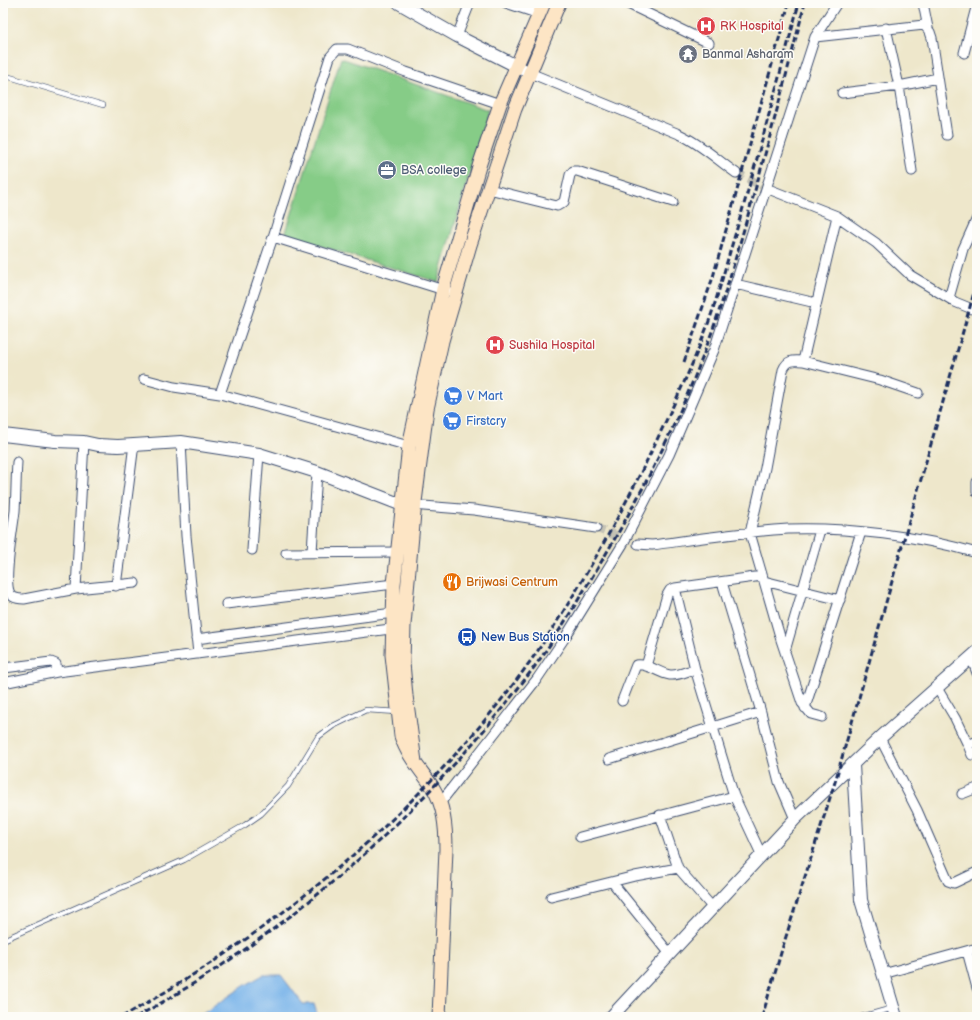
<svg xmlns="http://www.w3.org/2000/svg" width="980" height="1020" font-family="'Balsamiq Sans',sans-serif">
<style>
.green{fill:#86cc87;stroke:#507e72}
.water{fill:#78b3e9;stroke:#4a71a4}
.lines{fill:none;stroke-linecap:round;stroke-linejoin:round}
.minor-tunnel{stroke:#c4c2b5;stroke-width:9;stroke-dasharray:9 4.5;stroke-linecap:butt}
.service-casing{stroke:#3b4b6e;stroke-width:6}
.minor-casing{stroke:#3b4b6e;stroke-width:11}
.tertiary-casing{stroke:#3b4b6e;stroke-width:14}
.secondary-casing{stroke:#3b4b6e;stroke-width:15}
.service{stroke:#fff;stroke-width:4.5}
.minor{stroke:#fff;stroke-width:9}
.tertiary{stroke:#fff;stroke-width:12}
.secondary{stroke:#fde5c5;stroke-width:13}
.rail{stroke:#1b2f5e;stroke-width:3;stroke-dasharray:6 3;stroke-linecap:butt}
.labels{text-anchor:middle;stroke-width:3;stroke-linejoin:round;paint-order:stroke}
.health-label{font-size:12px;fill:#be3a42;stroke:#fdfcf7;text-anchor:start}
.worship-label{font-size:12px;fill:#5b616d;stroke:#fdfcf7;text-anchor:start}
.service-label{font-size:12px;fill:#4e5e75;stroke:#fdfcf7;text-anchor:start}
.shop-label{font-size:12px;fill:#366cbe;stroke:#fdfcf7;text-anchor:start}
.food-label{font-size:12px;fill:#c56008;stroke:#fdfcf7;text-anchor:start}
.transit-label{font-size:12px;fill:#164399;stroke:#fdfcf7;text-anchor:start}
</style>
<rect width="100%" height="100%" fill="#fdfcf7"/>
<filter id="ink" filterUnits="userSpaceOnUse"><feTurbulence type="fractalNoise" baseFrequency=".025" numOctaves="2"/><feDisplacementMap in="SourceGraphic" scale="8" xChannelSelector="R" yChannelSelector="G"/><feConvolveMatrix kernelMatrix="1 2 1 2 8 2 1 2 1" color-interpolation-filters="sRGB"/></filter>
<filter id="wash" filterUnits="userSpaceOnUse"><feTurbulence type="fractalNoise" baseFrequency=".012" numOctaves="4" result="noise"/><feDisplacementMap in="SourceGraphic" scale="16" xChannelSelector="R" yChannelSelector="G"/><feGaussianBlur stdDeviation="0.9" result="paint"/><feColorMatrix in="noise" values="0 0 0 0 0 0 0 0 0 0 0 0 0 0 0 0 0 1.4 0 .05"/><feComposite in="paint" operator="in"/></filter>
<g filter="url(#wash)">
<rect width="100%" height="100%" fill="#eee7cb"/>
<path class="green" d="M341,58L488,110L438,282L285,235Z"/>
<path class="water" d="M263,975H281L303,1004H314L318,1017H198L244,986Z"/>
</g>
<g filter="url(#ink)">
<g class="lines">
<path class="minor-tunnel" d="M736,173L771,190
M596,528L638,544"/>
<g class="service-casing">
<path id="service" d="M3,75L103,105
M3,940L184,860L245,825L261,814L288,786L318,737L333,726L366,710L398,712
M861,1017L893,1008"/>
</g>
<g class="minor-casing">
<path id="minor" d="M506,3L539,14
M626,3L709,43
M923,3L928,28
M886,28L899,86L912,171
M457,36L470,3
M815,37L924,25L930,32L932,38L947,135
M964,53L977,4
M530,73L679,134C701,144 716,159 736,173
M842,93L899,86L938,78
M489,189L557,206L564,202L570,175L573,171H577L673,202
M771,190L837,216L876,243L910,275L955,302L977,311
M273,237L447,291
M735,284L816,303
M949,298L963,249L977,218
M803,361L837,216
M144,379L174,387L220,394L409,446
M220,394L273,237L330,57L337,49H348L406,72L500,104
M181,442L186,536L198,654
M17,462C16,478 16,495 15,511C13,529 4,576 9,591C11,598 17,599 24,599L76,589L135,583
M977,482V492
M411,505L474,510L596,528
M638,544L652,545C697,539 742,532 788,529C848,527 919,536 977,553
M252,550L259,454
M312,552L317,472
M286,553L398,552
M764,581L840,600
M722,582L761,712L779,782L795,819
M116,586L134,444
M675,588L695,669L734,796L762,856
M76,589L84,442
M226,604L394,584
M196,639L393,613
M785,651L820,530
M971,657L977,673
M646,666L667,595L670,590L675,588L762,576
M4,668L51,662L56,664L57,672
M3,683L57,672L398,628
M937,688L955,718L968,745
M622,701L636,665C648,663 658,673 670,675C678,676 687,671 695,669
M805,708L861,532
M822,717L811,714L802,703L781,640L750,533L765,468L783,370C787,360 793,360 803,361L880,380L918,393
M880,738L917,810L948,881L954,883L977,872
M972,755L968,745L977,741
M609,759L761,712
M962,794L977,788
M440,803L537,679L566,636L623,544L669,455L714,350L815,37L837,3
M660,815L678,868L713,908
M580,837L734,796
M612,882L670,954
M551,897L635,876L678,868
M967,951L977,988
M883,974L977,948"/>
</g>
<g class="tertiary-casing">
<path id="tertiary" d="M399,3L457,36L530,73
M3,435L55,441L84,442L98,445L118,446L181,442L259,454L317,472L402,505
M853,765L861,900L896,1017
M611,1017L795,819L880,738L977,652"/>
</g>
<g class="secondary-casing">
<path id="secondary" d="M415,762L406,696L403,663L404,625L415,502L427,409L442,341L470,245L515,109L559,3
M439,1017L446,849C446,827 444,805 432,786C420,769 407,755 401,736L392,655L394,584L409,446L443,289L480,163L500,104L544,3"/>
</g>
<use href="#service" class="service"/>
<use href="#minor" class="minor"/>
<use href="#tertiary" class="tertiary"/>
<use href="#secondary" class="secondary"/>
<path class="rail" d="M684,362L713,277L789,3
M122,1017C284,927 435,800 541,646C583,583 620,516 653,448C671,410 690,372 705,332C717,301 725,267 735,235C758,158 778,80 799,3
M136,1017C292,932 426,811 532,670C556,638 576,603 597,569C636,504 671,437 699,366C718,319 732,271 746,222C767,149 786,76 805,3
M762,1017L783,946L835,782L977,282"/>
</g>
</g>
<defs>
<g id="hospital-disc" transform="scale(1)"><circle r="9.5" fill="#e0444e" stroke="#fdfcf7"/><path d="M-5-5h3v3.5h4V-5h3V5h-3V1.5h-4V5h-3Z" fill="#fff"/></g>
<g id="temple-disc" transform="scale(1)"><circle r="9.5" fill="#6b7280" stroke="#fdfcf7"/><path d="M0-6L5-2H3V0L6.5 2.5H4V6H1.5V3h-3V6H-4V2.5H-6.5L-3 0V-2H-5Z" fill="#fff"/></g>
<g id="office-disc" transform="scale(1)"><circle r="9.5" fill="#5c6f8a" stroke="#fdfcf7"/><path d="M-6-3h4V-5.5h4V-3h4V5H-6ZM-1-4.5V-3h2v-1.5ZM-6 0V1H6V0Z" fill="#fff"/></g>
<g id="supermarket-disc" transform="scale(1)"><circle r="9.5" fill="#3f7fe0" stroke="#fdfcf7"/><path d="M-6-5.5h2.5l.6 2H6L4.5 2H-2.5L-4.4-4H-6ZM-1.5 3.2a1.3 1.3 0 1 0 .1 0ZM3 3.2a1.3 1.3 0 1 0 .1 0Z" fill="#fff"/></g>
<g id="restaurant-disc" transform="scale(1)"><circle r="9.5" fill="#e8710a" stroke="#fdfcf7"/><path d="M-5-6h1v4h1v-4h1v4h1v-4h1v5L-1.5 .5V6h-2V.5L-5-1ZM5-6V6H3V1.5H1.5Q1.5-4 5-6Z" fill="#fff"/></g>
<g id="bus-disc" transform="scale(1)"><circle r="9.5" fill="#1a4fb4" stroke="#fdfcf7"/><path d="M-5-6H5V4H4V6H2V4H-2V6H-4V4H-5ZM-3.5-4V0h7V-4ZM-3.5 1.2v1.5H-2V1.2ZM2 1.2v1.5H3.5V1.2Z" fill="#fff"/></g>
</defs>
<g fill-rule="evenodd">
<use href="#hospital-disc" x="706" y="26"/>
<use href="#temple-disc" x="688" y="54"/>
<use href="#office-disc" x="387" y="170"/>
<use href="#hospital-disc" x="495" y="345"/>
<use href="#supermarket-disc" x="453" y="396"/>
<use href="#supermarket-disc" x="452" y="421"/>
<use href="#restaurant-disc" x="452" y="582"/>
<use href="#bus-disc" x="467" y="637"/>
</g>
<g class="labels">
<g class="health-label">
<text x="720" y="30">RK Hospital</text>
<text x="509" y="349">Sushila Hospital</text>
</g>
<g class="worship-label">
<text x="702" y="58">Banmal Asharam</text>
</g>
<g class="service-label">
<text x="401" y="174">BSA college</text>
</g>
<g class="shop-label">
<text x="467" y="400">V Mart</text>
<text x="466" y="425">Firstcry</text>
</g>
<g class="food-label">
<text x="466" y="586">Brijwasi Centrum</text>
</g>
<g class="transit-label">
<text x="481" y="641">New Bus Station</text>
</g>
</g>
<rect width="980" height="1020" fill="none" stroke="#fdfcf7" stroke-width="16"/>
</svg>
